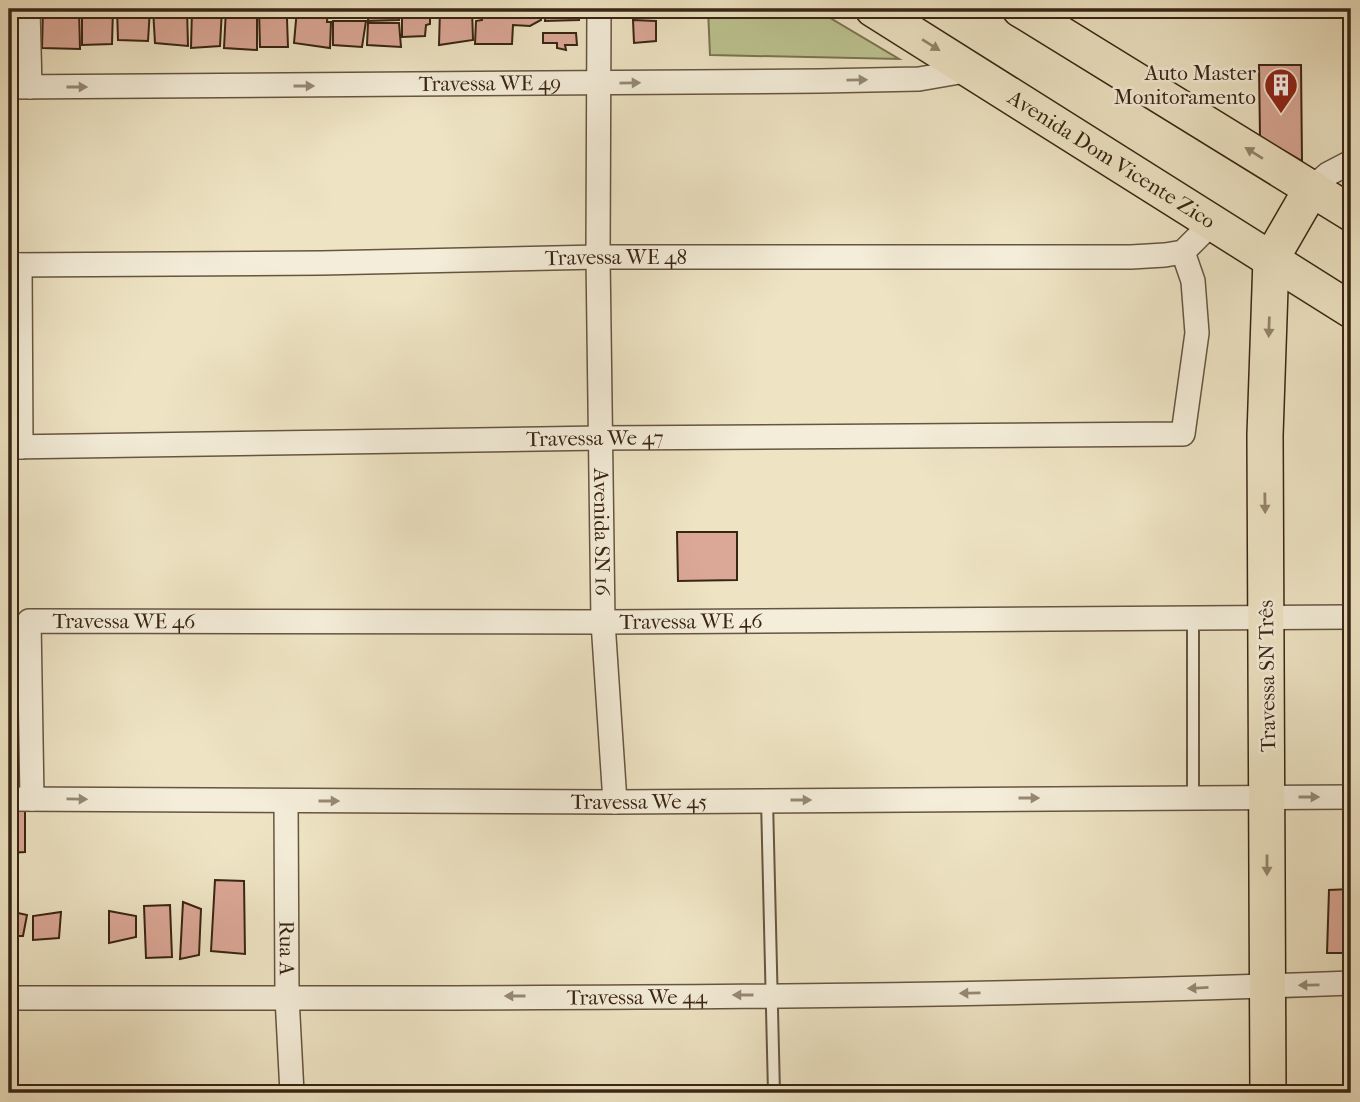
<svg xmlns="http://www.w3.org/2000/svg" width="1360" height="1102" font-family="'IM FELL French Canon',serif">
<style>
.green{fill:#bcc391;stroke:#7a7452;stroke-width:2}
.building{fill:#dba897;stroke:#392514;stroke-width:2}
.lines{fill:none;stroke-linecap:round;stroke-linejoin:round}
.lane-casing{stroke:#665540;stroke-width:14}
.street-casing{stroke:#665540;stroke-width:26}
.primary-casing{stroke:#392514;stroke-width:38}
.lane{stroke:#f4edd9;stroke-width:10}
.street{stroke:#f4edd9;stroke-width:23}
.primary{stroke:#eee4c4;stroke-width:35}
.oneway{fill:#94846c}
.oneway2{fill:#968976}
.labels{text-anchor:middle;stroke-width:5;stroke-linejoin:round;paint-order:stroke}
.poi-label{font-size:21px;fill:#392514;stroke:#f4edd9;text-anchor:end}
.street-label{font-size:21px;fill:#392514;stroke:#f4edd9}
</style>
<rect width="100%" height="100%" fill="#eee4c4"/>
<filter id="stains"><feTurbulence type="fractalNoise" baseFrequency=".00286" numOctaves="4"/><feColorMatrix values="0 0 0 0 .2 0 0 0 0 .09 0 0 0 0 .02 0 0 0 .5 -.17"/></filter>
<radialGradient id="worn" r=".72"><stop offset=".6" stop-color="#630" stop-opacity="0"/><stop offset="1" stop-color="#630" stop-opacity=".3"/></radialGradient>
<path class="green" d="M9,9H14L15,76H9Z
M708,9H815L899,59L710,55Z
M9,628L17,629V784H9Z"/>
<path class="building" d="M43,9H79L80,49L42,48Z
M82,9H113L112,44L82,45Z
M117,9H150L148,41L118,40Z
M153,9H187L188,46L155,43Z
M192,9H222L220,46L191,48Z
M226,9H257V50L224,48Z
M259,9H289L287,19L288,47H260Z
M297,9H331H328L327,22H331L330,48L294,43Z
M333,9H366V17L333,18Z
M369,9H399V20L368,21Z
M402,9H438L439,18L430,17V24L426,25L425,36L402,37Z
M440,9H472L473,40L439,45Z
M480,9H539L541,20L530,26L513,25L512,44H475L476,21L482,20Z
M546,9H579V20L545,21Z
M633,20L656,21V41L634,43Z
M333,21H366L362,47L333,45Z
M368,23H399L401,47L367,45Z
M543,33H576L577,45H565L566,50L557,48V43H543Z
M1259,65H1301L1302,161L1260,137Z
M677,532H737V580L678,581Z
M9,809H25V852L9,853Z
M215,880L244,881L245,954L211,951Z
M1351,889V953H1327L1329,890Z
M183,902L201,909L199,955L180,959Z
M170,905L172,957L146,958L144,906Z
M9,911L27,915L23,936H9Z
M109,911L136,916V937L109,943Z
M61,912L59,938L33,940V916Z"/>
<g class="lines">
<g class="lane-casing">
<path id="lane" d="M1193,618V797
M767,800L774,1093"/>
</g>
<g class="street-casing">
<g id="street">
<path d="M28,9L30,87"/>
<path id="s1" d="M599,9L598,257L603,622L615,802"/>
<path id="s2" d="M9,87L821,81L919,79L971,70"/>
<path d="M1312,188L1328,174L1351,162"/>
<path id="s3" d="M9,265L321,263L598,257H1131L1165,255L1183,252L1213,222"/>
<path d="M20,265L21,447"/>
<path id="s4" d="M9,447L601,438L1183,434L1197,333L1193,281L1183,252"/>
<path id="s5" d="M9,799L615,802L1351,797"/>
<path id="s6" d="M32,799L29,621L603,622L1351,617"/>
<path id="s7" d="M286,801L287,997L292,1093"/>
<path id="s8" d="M9,998C456,998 904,1000 1351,983"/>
</g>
</g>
<g class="primary-casing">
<g id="primary">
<path id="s9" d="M873,9L1351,310"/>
<path d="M1020,9L1351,213"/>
<path d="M1268,1093L1265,435L1271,259L1312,188"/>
</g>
</g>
<use href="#lane" class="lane"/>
<use href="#street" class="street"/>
<use href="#primary" class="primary"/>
</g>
<defs><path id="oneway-solid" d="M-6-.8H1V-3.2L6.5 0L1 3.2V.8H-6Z" transform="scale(1.75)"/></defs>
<g class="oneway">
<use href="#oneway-solid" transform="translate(931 45) rotate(32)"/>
<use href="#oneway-solid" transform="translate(1254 153) rotate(-148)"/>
<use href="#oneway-solid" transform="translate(1269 327) rotate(92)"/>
<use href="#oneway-solid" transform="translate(1265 503) rotate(89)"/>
<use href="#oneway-solid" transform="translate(1267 865) rotate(90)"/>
</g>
<g class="oneway2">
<use href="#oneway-solid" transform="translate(857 80) rotate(-1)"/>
<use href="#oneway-solid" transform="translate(630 83) rotate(-1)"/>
<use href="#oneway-solid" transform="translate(304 86)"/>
<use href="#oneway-solid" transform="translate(77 87)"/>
<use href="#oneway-solid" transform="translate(1309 797)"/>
<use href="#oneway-solid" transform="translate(1029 798)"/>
<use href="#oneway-solid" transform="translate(77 799) rotate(1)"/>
<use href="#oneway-solid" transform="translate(801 800)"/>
<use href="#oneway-solid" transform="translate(329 801)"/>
<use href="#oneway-solid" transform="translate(1309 985) rotate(179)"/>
<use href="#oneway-solid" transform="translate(1198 988) rotate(177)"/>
<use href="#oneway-solid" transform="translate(970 993) rotate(179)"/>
<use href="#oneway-solid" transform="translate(743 995) rotate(180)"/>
<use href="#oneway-solid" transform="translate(515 996) rotate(180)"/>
</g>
<defs>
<g id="building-pin" transform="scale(1.75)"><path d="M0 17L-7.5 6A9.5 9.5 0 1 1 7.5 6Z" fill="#8f2418" stroke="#f4edd9"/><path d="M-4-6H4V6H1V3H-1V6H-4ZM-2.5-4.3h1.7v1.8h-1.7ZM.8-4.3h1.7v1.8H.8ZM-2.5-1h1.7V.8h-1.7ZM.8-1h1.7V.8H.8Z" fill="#fff"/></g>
</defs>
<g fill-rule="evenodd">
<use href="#building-pin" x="1281" y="85"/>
</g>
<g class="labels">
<g class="poi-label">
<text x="1256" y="80">Auto Master<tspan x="1256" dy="24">Monitoramento</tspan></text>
</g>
<g class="street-label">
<text dy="7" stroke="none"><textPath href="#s2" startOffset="481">Travessa WE 49</textPath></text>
<text dy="7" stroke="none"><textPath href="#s9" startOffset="282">Avenida Dom Vicente Zico</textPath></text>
<text dy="7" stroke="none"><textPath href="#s3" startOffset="607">Travessa WE 48</textPath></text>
<text dy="7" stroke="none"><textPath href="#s4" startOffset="586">Travessa We 47</textPath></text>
<text dy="7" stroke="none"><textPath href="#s1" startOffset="523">Avenida SN 16</textPath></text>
<text dy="7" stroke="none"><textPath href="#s6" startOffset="273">Travessa WE 46</textPath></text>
<text dy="7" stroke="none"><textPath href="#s6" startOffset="840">Travessa WE 46</textPath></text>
<text transform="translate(1267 676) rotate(-91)" y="7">Travessa SN Três</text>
<text dy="7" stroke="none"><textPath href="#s5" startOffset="630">Travessa We 45</textPath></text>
<text dy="7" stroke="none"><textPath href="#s7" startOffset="147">Rua A</textPath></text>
<text dy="7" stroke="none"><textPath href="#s8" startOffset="628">Travessa We 44</textPath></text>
</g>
</g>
<rect width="1360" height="1102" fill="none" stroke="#eee4c4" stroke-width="35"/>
<rect x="10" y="10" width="1339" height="1081" fill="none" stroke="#392514" stroke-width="3.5"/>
<rect x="18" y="18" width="1325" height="1067" fill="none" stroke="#392514" stroke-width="2"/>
<rect width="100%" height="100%" filter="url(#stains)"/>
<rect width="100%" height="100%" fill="url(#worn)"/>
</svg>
